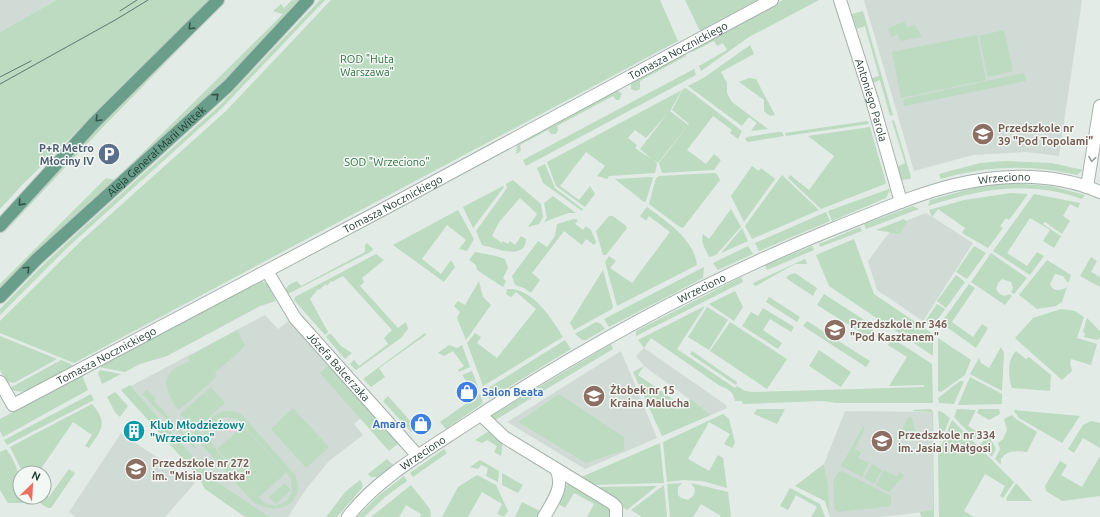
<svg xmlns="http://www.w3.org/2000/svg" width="1100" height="517" font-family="Ubuntu,sans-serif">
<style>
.built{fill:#d0dbd5}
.green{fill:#bcdbc0;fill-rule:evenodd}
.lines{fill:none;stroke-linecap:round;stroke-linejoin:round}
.minor-casing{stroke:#a5b3ac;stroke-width:14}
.major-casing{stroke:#c1c8c6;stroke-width:14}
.minor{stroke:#fff;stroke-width:12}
.major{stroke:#699e8a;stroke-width:12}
.tram{stroke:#5e776d;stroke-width:1}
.oneway{stroke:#345448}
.oneway2{stroke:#919e98}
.labels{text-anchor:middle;stroke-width:3;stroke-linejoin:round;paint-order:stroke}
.street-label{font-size:11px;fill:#233c32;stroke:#f3f8f5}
.park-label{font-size:11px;fill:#307040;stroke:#f3f8f5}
.education-label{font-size:11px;font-weight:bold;fill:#785e54;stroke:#f3f8f5;text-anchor:start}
.service-label{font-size:11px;font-weight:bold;fill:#4e5e75;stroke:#f3f8f5;text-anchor:end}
.shop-label{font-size:11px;font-weight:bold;fill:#366cbe;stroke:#f3f8f5;text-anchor:start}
.culture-label{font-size:11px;font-weight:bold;fill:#0d838f;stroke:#f3f8f5;text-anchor:start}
</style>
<rect width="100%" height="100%" fill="#e2ebe6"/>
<path class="built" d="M0,0H57L0,32Z
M864,0H1082L1059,156L1026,152L973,155L914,171Z
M926,213L973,243L923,321L877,290L868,261L895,225Z
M265,315L278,329L290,320L370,410L354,424L363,435L329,461L306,489L288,517H270L213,479L131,386Z
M644,348L726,405L727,408L711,415L644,366L636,356Z
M621,351L657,438L585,469L507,422Z
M845,411L932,412L933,511L880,517H830L828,483L824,464Z
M121,433L195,483L165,517H76L69,512Z"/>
<path class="green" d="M57,0H211L24,183L0,209V32Z
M292,0H299C260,44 219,86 176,126C117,180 57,231 0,288V284L106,178L115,180L283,14L273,11L281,4L284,8Z
M320,0H325L222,108L69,246L0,315V309L42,266L85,226L219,106Z
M331,0H660L678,41L74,363L0,333V321L81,241L226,111Z
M685,0H757L700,31Z
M783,0H819L749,37L701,71L699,66L727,50L723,43L717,46L714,41L692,52L691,50Z
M863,11L893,115L890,116L880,80L873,83L872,78L879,76L865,26L857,29L852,14Z
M904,21L907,28L915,24L922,37L900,41L898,34L891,37L888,29Z
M1004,30L1013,71L988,77L979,36Z
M977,35L986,80L901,98L892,52Z
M187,41L103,127L0,237L41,188L96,130Z
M750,45L754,54L721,72L727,83V93L732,102L768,129L751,131L757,123L749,117L742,126L688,86L705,77Z
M686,53V56L640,81V89L636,91L631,89V82Z
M694,69L696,75L526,166L523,160Z
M1024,73L1026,81L904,106L903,99Z
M749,78L756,79L775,115L770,116L764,111V100L739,82Z
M686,88L742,131L738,139L730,133L732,130L713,116L687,150L706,164L714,154L721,160L714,170L662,173L659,163L689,124L672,110L683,89Z
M617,90L622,94L619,100H616L613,96L557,126L558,130L556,134H551L548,130L520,145L521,151L516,154L517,144Z
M682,90L670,111L688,125L658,163L654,160L657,164L655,173L609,176L607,179L597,176L605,166L586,152L560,186L579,200L590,186L595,194L585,207L556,186L547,162ZM668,113L640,149L653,160L635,148L637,145L628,138L635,130L646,138Z
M894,120L911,177L910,179L901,180L897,167L905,163L892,121Z
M868,121L869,124L786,136L785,133Z
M870,127L886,183L885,184L821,209L788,178L790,175L809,190L834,156L808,136Z
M778,132H782L784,136L748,142L745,140L747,137Z
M1005,161L1052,163L1083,170L1077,175C1030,164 986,166 941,179L939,174L980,163Z
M545,164L555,188L583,209L582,211L543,183L537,168Z
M752,166L759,171L761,168L775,179L744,222L731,196Z
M713,173L717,174L720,180L683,228L680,227L649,204L656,178L659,176Z
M782,175L819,210L752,239L745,226Z
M652,177L653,178L646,201L644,202L615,179Z
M513,180L541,204L543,217L539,224L528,227L537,214L520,198L499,222L492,236L502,243L503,241L508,244L510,241L515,245L521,236L526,239C526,261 495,248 482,245L476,231L507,188L506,184Z
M1010,183L1051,186L1085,195L1082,199C1028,180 981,189 928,206L930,200L981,186Z
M503,186L504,187L473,228L463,207Z
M889,189L890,190L886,198L832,221L828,211Z
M1011,193L1028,194L1009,220L1006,218L1000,226L1003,228L988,248L962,233L965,228L938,209L932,217L929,210L964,200Z
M1034,194L1080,203L1078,208L1070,204L1063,216L1070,221L1062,234L1045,222L1043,224L1061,236L1054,248L1043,241L1050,230L1030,218L1007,253L1027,266L1037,252L1044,256L1030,275L993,251Z
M553,196L576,213H568L544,222L547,218L544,203Z
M913,206L919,209L866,229L864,224Z
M647,207C667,222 694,239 697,265L617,306L605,262L609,256L616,261L610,268L632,283L670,232L649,216L646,221L640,216Z
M731,209L741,227L716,255L709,257C706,250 700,242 703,234L709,239Z
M458,210L474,239L467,251L459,249L466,240L447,225L422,259L441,274L451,260L455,267L444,282L393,245Z
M826,212L830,221L759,251L755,243Z
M609,216H613L626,226L627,228L606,255H603L596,231Z
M574,219L578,220L575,224L583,230L586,226L591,230L596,242L594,245L586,239L582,245L564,231L532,273L540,280L531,293L524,288L515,285L512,276L538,241L547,247L555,236L557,224Z
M904,219L907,222L899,234L876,230Z
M860,227L862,231L820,247L819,244Z
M742,228L748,241L721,253Z
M854,239L874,294L933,334V356L829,286L816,255Z
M367,243L373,249L372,251L286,295C284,286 290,284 297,281L301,286L365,252V245Z
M748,246L753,254L718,270L713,263Z
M812,246L814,250L767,270L765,265Z
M974,246L986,253L967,279L956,272Z
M475,252L496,256L505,259L508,268L503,278L506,281L503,287L477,270L476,265L469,260Z
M991,253L1027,278L1014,294L1011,292L1013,288L1011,282L1002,279L998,283L996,289C999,294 1004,298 1009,294L1012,296L1005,305L971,282Z
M376,254L384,260L362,278L364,282L360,286L398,328L406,322L408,329L401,338L356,370L350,364L354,360L359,366L388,344L384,338L392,330L343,276L332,282L331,281L327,286L326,284L319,290L318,289L310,299L328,332L325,335L294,300L295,297Z
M1091,257L1097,261L1091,272L1100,277V287L1080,276Z
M805,259L807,264H795L756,286L753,284V283Z
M1047,260L1071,275L1068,283L1063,276L1055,274L1050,284C1053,292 1062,291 1067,287L1062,302L1056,306L1037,309L1019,295Z
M704,267L703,278L609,327L604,319Z
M603,270L613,307L612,309L574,330L570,323Z
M795,273L817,288L813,296L786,278L789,275Z
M956,275L965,282L946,308L937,301Z
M741,277L743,282L636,336V331Z
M260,281L267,283L276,301L260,306L167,356L140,364L125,372L99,367Z
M479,281L483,297L491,305L466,340L457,318L460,312L454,306L458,301L465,305Z
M969,284L975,288L952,322L973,337L982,324L988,328L976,348L941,323Z
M507,289C532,287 552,319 563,337L483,386L467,343L475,333L481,337L477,343L497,358L536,309L516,292L511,297L506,294Z
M735,291L743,307L734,321L709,304Z
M824,294L872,325L874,328L868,337L817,305Z
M769,297L800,317L797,322L766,302Z
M937,304L945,309L934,325L924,323Z
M705,306L677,349L735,388L737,386L745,391L753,392L924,387V385L889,386L907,357L888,345L892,338L932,364L933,403H836L823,401L743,404L742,401H735C733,392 729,389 720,386L651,338L644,348L638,340Z
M707,307L728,320L709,350L688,337Z
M763,308L794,327L791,332L770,319L763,330L782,343L778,349L742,326L751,312L758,316Z
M1061,309L1075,311L1084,317L1077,338L1097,344L1091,365L1071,359L1070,363L1072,371L1062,380L1015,338L1033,318Z
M1087,318L1100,331V338L1097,340L1084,337L1085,333L1083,332Z
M807,321L870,361L866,367L803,326Z
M596,322L601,324L605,329L586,340H582L575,334Z
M730,322L787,359L767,389L710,351Z
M237,330L245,346L215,373L216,376L212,381L179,410C170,399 159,382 173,370C177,366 184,364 190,361L188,357Z
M425,333L426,335L379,368L385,377L371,387L363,379Z
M328,334H331L341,346L352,353L345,359L326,337Z
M0,336L57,359L14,383L6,382L0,370Z
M938,338L971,360L965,375L941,392L938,391Z
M565,340L571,349L489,399L485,390Z
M611,344L613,349L492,422L490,416Z
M449,345L457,348L462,345L470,367L459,372L458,370L464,366L453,351L444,356L438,353Z
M1001,347L1004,353L1002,391L970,374L979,358L981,363L989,368Z
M819,350L851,372L841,387L809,366Z
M692,351L737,382L736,385L690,354Z
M1016,351L1026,359L1029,357L1051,375L1050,391L1012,388C1008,376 1007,360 1016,351Z
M61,360L71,364L73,367C59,375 23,401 10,388Z
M330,364L399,443L389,451L320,373Z
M644,366L638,375L684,407L690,399L711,415L662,436L633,372Z
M100,370L121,374L102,384L98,373Z
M472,371L478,387L471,394L470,392L472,390L462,375Z
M82,375L88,390L3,437L0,431V419Z
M970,377L1002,394V404L958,405Z
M960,381H964L954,404L939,403L938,398Z
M130,385L213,479L270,517H245L205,489L198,476L121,390Z
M211,387L225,403L195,430L180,414Z
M147,390L156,399L154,401L197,448L195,449L142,394Z
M115,392L128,406L120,417L115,412L107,397Z
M91,394L94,400L7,445L4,440Z
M480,394L483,403L446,429L440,422Z
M559,394L624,437V450L586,463L518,422Z
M388,396L412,423L415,421L416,423L412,432H411L383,401Z
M92,404C109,424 101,430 89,448L85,446L92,435L73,422L38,473H23L10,447Z
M293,408L329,447L306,468L271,429Z
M757,409H785L777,424L754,414Z
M931,409L933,412L934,517H921L920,512L933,510L932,412L913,411V410Z
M957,409L976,410L968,426L981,434L977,441L954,417Z
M979,409H999L1000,414L989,420L977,413Z
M225,411L237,412L243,416L295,475C307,502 279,517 256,503L255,504L192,434L198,429L203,435C205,422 212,414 225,411ZM224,417L238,419L291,478L292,492L287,501L276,506L264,503L213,446C206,434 211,421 224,417Z
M938,411L942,412L950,418L940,443Z
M1014,411V410L1080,416L1062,443L1019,418Z
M723,414L729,419L735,443L732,448L724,444L730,434L709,422L688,459L709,471L718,455L723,458L727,488L702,481L683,480L667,482L663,442Z
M1012,415L1016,419L1037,432L1027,452C1018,451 1007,450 1001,459V465L995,459L1000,449L998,443L1003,439L1007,430L1004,419Z
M909,416L912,418L916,435L915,438L902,430Z
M952,420L1014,482L1003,498L1000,496L1005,486L985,474L964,511L974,517H939L938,453Z
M1091,421L1100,423V448L1083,438L1074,453L1068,449L1083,425Z
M243,426L286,473L259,497L217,449Z
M863,427L865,428L855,449L861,452L858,458L869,463L862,477L841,466Z
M492,429L503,438L501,456L494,452L497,446L487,440L482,443L475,440Z
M987,436L991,439L996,449L992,457L980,445Z
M660,443L664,483L590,485L579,478Z
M6,449C18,464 20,478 20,497H28L29,500L26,503H8L0,490V452Z
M444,449L447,453L413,477L410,473Z
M1100,456V496L1062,501L1046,491L1045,486L1060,461L1067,465L1061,475L1082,487Z
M387,459L393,465L377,477H371L368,474Z
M480,460L499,471L498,482L486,476L488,468L481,465L478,469L470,467Z
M824,464L828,483L830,517L825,501L795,486Z
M872,464L882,470L874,484L864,478Z
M69,469L75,473L51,508H48L38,502V497H44V494L49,497Z
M884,470L897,477L899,472L905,475L889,492L876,485Z
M842,471L891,496V506L838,512L835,510L833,481L839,472Z
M502,473L523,485L518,493L502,485Z
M477,475L496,485L508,511L504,517L497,514L502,504L482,492L468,517H442L458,487Z
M404,476L407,481L385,497L364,517H357L378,496Z
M360,480L363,485L362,488L337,517H326L345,492Z
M569,481L611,508L612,517H587L594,504L574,493L565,508L557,503Z
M285,483L291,490L276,504L269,497Z
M682,483L678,487V495L681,498L688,500L694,495L695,489L691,483L728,492L731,517H720L721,516L701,504L693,517H670L667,484Z
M1016,483L1032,501H1007L1006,499Z
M411,485L430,509L431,517H420L421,514L406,505L399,517H371Z
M664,485L667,517H642L631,510Z
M657,486L627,510L591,487Z
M790,488L820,504L825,517H811L817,507L796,495L788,510L780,506Z
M522,502L542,512L539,517H515Z"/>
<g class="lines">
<g class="minor-casing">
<g id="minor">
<path id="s1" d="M840,0L872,100L901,202"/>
<path d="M1087,187L1100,106"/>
<path id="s2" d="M267,271L295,318L418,456"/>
<path id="s3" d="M0,382L13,405L380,211L772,0"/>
<path d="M481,415L504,437L612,503L616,507V517"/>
<path id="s4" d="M348,517C376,479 429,449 468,423C584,347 706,280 835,228C874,213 913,195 954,185C1002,174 1054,172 1100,192"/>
<path d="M544,517C553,501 565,486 556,469"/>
</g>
</g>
<g class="major-casing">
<g id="major">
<path d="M0,226L95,122L218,0"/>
<path id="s5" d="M0,297L37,259L228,86L308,0"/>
</g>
</g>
<use href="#minor" class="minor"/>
<use href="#major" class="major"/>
<path class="tram" d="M120,11L137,0
M0,77L31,61
M0,84L117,19L148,0"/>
</g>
<defs><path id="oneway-chevron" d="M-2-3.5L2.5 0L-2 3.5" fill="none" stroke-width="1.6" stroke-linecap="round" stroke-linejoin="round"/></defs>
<g class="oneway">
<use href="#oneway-chevron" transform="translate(191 27) rotate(135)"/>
<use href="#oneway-chevron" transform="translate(216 96) rotate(-42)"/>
<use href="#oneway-chevron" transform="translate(98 119) rotate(135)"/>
<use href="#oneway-chevron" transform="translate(21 203) rotate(132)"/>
<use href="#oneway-chevron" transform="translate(27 269) rotate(-46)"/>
</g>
<use class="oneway2" href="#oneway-chevron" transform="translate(1092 159) rotate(99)"/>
<defs>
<g id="school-disc" transform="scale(1.15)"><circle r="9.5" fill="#8d6e63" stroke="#f3f8f5"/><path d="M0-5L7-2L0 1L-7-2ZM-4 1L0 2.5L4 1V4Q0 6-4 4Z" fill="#fff"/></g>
<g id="parking-disc" transform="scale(1.15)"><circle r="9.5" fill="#5c6f8a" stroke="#f3f8f5"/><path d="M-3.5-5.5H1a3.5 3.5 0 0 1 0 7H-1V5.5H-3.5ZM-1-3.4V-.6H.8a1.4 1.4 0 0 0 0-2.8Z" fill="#fff"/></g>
<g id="shop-disc" transform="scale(1.15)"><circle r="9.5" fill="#3f7fe0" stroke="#f3f8f5"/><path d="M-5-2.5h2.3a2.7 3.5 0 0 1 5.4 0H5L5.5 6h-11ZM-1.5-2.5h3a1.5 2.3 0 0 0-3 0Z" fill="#fff"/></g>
<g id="building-disc" transform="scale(1.15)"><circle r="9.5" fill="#0f9aa8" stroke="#f3f8f5"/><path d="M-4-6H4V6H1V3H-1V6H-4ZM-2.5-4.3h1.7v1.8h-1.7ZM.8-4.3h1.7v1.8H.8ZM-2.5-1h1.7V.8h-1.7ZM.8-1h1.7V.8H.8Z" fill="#fff"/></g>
</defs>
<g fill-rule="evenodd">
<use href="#school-disc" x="983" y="134"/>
<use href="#parking-disc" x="109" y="154"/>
<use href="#school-disc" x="835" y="330"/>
<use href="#shop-disc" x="467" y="392"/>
<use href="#school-disc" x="594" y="396"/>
<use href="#shop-disc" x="421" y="424"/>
<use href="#building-disc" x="134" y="431"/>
<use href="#school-disc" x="882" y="441"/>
<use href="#school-disc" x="136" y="469"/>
</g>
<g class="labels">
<g class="street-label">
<text dy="4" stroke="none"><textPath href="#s3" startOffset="780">Tomasza Nocznickiego</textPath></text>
<text dy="4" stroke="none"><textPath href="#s1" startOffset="105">Antoniego Parola</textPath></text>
<text dy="4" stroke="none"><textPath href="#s5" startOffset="214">Aleja Generał Marii Wittek</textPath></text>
<text dy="4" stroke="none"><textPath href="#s4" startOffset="747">Wrzeciono</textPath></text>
<text dy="4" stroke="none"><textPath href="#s3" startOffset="456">Tomasza Nocznickiego</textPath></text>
<text dy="4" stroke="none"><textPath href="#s4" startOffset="423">Wrzeciono</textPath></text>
<text dy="4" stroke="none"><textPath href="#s3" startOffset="132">Tomasza Nocznickiego</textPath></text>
<text dy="4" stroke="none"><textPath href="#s2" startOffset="120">Józefa Balcerzaka</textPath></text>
<text dy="4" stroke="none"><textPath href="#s4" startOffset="99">Wrzeciono</textPath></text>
</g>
<g class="park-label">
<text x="367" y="63">ROD "Huta<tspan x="367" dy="13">Warszawa"</tspan></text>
<text x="387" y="166">SOD "Wrzeciono"</text>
</g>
<g class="education-label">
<text x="998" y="132">Przedszkole nr<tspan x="998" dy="13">39 "Pod Topolami"</tspan></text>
<text x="850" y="328">Przedszkole nr 346<tspan x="850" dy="13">"Pod Kasztanem"</tspan></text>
<text x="610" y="394">Żłobek nr 15<tspan x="610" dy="13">Kraina Malucha</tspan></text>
<text x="898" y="439">Przedszkole nr 334<tspan x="898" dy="13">im. Jasia i Małgosi</tspan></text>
<text x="152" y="467">Przedszkole nr 272<tspan x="152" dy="13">im. "Misia Uszatka"</tspan></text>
</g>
<g class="service-label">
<text x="94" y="152">P+R Metro<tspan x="94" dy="13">Młociny IV</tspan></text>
</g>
<g class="shop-label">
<text x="482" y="396">Salon Beata</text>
<text x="406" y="428" text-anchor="end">Amara</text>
</g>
<g class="culture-label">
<text x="150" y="429">Klub Młodzieżowy<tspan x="150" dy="13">"Wrzeciono"</tspan></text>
</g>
</g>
<g transform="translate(32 485) rotate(25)"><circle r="19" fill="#f3f8f5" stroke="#a0ada7"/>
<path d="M0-3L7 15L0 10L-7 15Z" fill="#ea7162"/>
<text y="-6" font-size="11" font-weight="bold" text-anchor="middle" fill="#233c32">N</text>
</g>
</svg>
